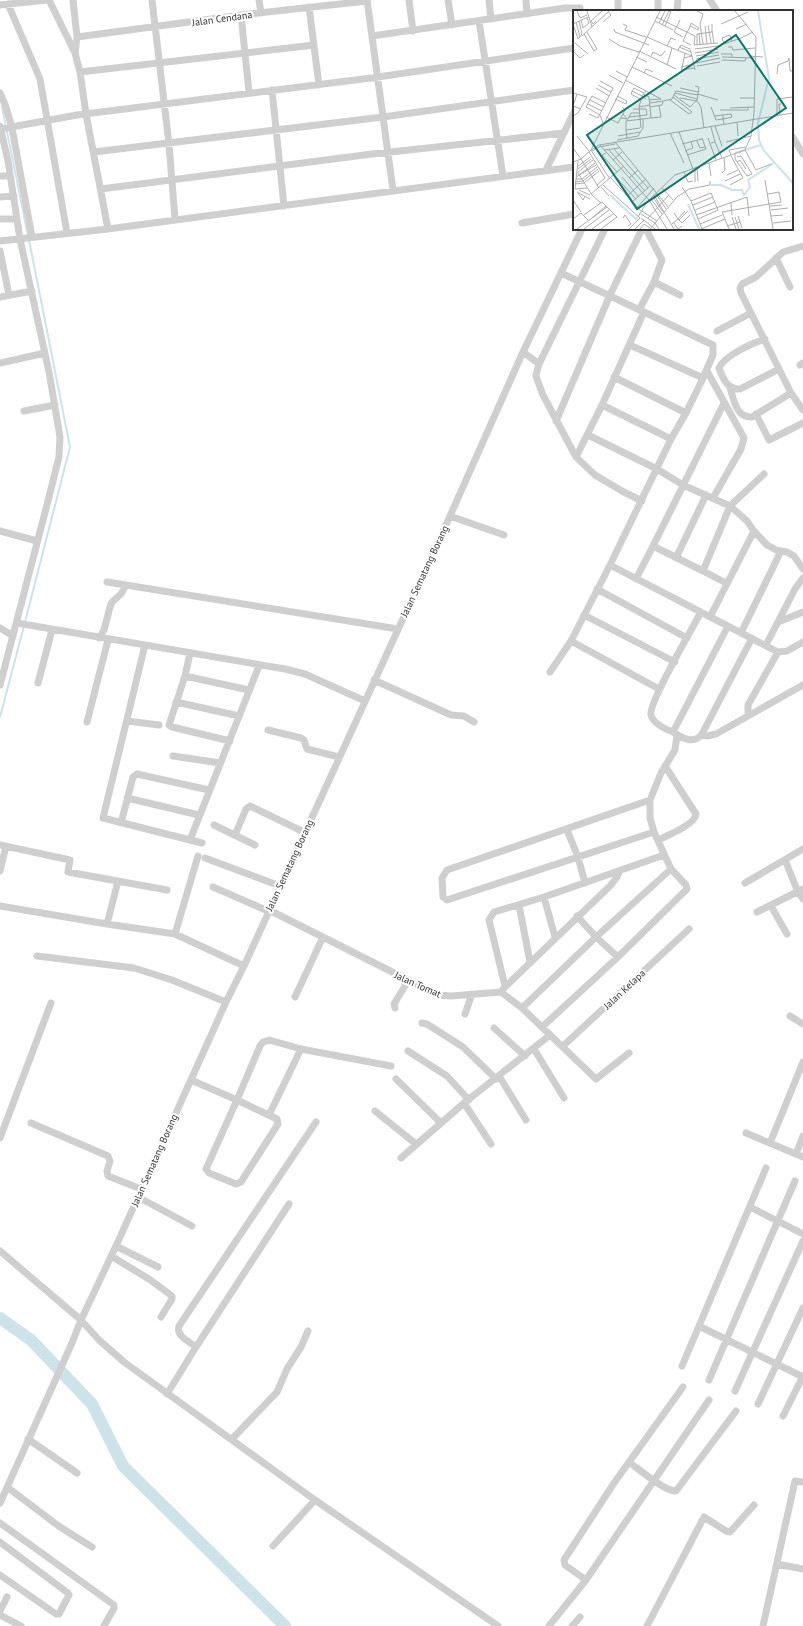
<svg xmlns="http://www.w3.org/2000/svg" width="803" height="1626" font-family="'PT Sans',sans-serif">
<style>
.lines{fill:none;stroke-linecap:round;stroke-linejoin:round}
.stream{stroke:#cce3e9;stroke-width:2}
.river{stroke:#cce3e9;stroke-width:12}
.minor{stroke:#cfcfcf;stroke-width:7}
.labels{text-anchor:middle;stroke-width:4;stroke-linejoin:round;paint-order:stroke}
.street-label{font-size:10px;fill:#323232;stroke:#fff}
.inset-river{fill:none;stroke:#cce3e9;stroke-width:2}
.inset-road{fill:none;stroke:#adadad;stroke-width:1}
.view{fill:#0f766e;fill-opacity:0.15;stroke:#0f766e;stroke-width:2}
.inset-edge{fill:none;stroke:#323232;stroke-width:2}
</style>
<rect width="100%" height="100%" fill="#fff"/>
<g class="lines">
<path class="stream" d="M2,107L28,236
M25,622L70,447L29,240
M0,717L24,626"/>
<path class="river" d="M0,1318L31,1340L92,1404L123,1466L285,1626"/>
<path class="minor" d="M49,0L75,53
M73,0L77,37L75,53L80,72L86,114L108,229
M152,0L169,144L175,219
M259,0L261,13
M367,0L393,190
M409,0L413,31
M448,0L452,25
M489,0L491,19
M526,0L527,14
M618,0V11
M710,0L717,11
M8,4L40,79L67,233
M0,5L47,0
M309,7L319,85
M658,11V0
M677,11L678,0
M241,15L249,92
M479,21L503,176
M372,36L565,8H580V11
M77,37L241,15L367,1
M80,72L314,45
M272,90L284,206
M0,93L6,107L12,128L32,237
M0,129L77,115L371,78L574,48
M792,136L803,154
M94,152L383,117L574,90
M546,170L574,112
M0,176H10
M101,189L372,154L564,133
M0,197L14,196
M0,219H17
M522,223L574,214
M605,229L539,364L536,375L537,379L543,395L576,457L595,475L622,491L642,501
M0,241L108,229L574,167
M803,246L783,252L756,277L742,284L740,288L741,293L791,393L803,410
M0,251L9,295
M776,258L790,287
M561,273L644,312L602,405L576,457
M654,282L680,295
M0,297L32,291
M639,310L654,282L662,260L646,229
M644,312L713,345V355L703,378L686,413L671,439L610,565L778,652L787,651L803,642
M717,331L751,313
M765,339C752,343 724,356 719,368C723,379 728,390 740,389L779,369
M630,345L703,378
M523,352L539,364
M0,363L45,353
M800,365L803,363
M707,371L744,438L741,449L713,498
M614,377L686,413
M730,388C734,400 736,418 752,417L791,393
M724,403L653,546L703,571L730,506L764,474
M602,405L671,439
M24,411L55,405
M756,414L769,440L803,423
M556,421L610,295L642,229
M588,435L657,469L683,485L730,506L747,521L754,531L710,617
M450,516L504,535
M0,531L37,541
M754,531L767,545L776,550L787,552L794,556L803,569
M676,558L706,495
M610,565L571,641L659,689
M703,571L726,583
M636,579L653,546
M107,582L398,629
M597,589L687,638
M584,615L675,662
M778,622L803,612
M17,623L285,669L305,674L365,701
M0,628L13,636
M741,633L781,551
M99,638L104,630L110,607L112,602L121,594L126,585
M752,638L702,734L707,736L716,734L803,685
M145,645L103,818L202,843
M766,645L795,589L803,578
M190,653L185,676L169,725L172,727L230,741
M550,672L571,641
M185,676L249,690
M374,680L451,715L464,716L474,722
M38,683L52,630
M0,685L48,501L59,457L60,437L49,372L20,239L8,161L0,126
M176,702L239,716
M750,714L748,712V705L778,652
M127,721L159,725
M87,722L108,640
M268,730L301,738L304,740L307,749L339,757
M673,732C665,729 653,723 651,715C648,704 693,627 701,612
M702,734C694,745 682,738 673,732L728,626
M173,756L220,763
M127,798L199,815
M650,800L447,870L442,878L443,897L447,900L654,832
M121,823L133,777L137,774L209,790
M214,825L255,845
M567,830L578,857L585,883
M235,835L246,809L250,806L304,832
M190,840L259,666
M658,840C668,835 695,825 696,814L665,766
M0,845L70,860L68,872L167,890
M205,858L280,886
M785,860L798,892L803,899
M0,871L6,846
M118,881L107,924L175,934L244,966
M745,883L803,849
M213,887L268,911
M544,897L555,937
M519,905L530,962
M0,906L107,924
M771,906L787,934
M269,910L438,995L451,996L501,992L522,1008L596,1079L629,1053
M757,912L803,889
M577,916L596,937L618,957
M175,934L198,856
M37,956L134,968L172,980L226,1002
M505,986L489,920L494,912L544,897L664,855
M503,989L611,885L617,877L619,872
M295,997L323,937
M395,1008L394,1004L408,981
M522,1008L596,937L671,869
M465,1014L472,994
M790,1016L803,1024
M422,1023L427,1024L463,1047L496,1079
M542,1027L618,957L687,889L686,885L671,869L654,832L650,818V800L661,773L675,750L677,735
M494,1028L525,1056
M563,1046L689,929
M534,1049L564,1098
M408,1051L447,1076L469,1100
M499,1076L526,1120
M396,1079L441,1123
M191,1080L237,1100L260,1046L263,1042L269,1040L301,1049L391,1066
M237,1100L277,1119L278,1124L241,1182L236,1184L209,1173L206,1169Z
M464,1103L491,1144
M375,1111L416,1144
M269,1115L301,1049
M31,1123L108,1156L110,1161L107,1171L108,1176L141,1189
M746,1133L803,1157
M0,1138L51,1003
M770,1143L803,1062
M796,1154L803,1136
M401,1158L464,1103L550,1035
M138,1197L192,1226
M750,1207L803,1234
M116,1246L158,1267
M0,1251L81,1320L99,1340L124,1362L315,1500L498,1626
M111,1256L149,1279L172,1296V1299L161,1317
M699,1326L803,1377
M196,1347C189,1341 176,1337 179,1326L316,1122
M682,1366L766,1168
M709,1380L795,1181
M735,1391L803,1241
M167,1394L196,1347L289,1204
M758,1404L803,1308
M783,1416L803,1376
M28,1439L77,1473
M232,1439L277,1392L287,1369L301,1347L308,1331
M629,1462C639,1469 665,1492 676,1491L736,1411
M7,1487L60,1527L92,1547
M0,1503L72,1343L81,1320L116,1246L226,1002L244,966L450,516L523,352L582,229
M0,1523L114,1605V1608L104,1626
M0,1542L68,1593L69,1595L59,1614H56L0,1575
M273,1546L315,1500
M777,1564L803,1569
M586,1580L565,1565L564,1560L614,1483L683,1387
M0,1611L7,1597
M0,1615L21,1626
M549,1626L586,1580L709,1400
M572,1626L580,1617
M647,1626L704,1517L726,1531L730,1532L754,1505
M763,1626L795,1481L803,1482"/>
</g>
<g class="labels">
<g class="street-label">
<text transform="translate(222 18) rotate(-8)" y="4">Jalan Cendana</text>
<text transform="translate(424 571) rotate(-65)" y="4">Jalan Sematang Borang</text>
<text transform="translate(289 865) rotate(-65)" y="4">Jalan Sematang Borang</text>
<text transform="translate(418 984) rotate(24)" y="4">Jalan Tomat</text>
<text transform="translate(624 989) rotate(-43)" y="4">Jalan Kelapa</text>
<text transform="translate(154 1160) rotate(-66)" y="4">Jalan Sematang Borang</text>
</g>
</g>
<g transform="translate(573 10)">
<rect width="220" height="220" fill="#fff"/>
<path class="inset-river" d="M185,1L196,68L185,113L186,130L191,141L220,173M162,143L188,135M138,175H148L159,180H169L171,185L177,177L175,170L201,153M37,185L63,209L64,207M115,194L126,219"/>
<path class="inset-road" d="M4,1L7,8L14,5M14,1L19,17M124,1L130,4L127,14L130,34M162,1L183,27L181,103L178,126L172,140M83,7L122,26L121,35L145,33M8,10L10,18L16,13L14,8M107,10L101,22L110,27M6,11L9,24L5,29L0,14L15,7M23,11L20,14L18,11L29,1M82,11L100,20M3,12L7,27M30,12L38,5L35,1M86,13L92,1M50,14L54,16L52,20L73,27M148,14L175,2M89,15L96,1M135,15L138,33M92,16L98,2L96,1M117,16L125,20L126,18L118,13V14L117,16L116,19L114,22L110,31L118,35M132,16L134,34M41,19L42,22L76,35M163,19L174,14M139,21L141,33M126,23L127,35M11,24L21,41L24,39L14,22M9,26L36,1M74,27L99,38L94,55M36,29L47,36L66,42M159,31L157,25L149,28L151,34L168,28L180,22M2,33L15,44M124,35V24L139,22V14M94,36L98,28L103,30M106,37L118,42M155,37H159L160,40L182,38M99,38L119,46L122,60M122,39L145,36M105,40L108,35L117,39L119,46L111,48M0,41L7,48L11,45M66,41L103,59M122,43L145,39M148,44H159V47M78,46L80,42L88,46L92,41M123,46L146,42M176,46L190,47M63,47L74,52M149,47L182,48M123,49L146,45M149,50L172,51L173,47M123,53L147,48M124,56L147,52M59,57L99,76M108,57L121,54M108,60L121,58M43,61L54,67M71,63L73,59L80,62M108,63L112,43M204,64L205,55L215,51L216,48L217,61H220M36,65L50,73M52,70L73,81L69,86L73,89M25,75L38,82M122,76L126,77L124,91L128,97L131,118M23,78L36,86M107,78L125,82M59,81L61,78L71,83M73,81L88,89L76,90M0,83L14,87L5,103L0,106M102,83L124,89M4,84L0,96L8,99M125,84L145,90M101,85L117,97L123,91M100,87L119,102M107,88L124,91M167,88H182M42,89L53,94L54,91L44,86M17,90L31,97M97,90L116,104L119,102M90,91L99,89L103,81L125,85M77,93L90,91M15,94L29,101M66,97L69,86L59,81L58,84L67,89M77,97L89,95L90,92M138,97L143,110L150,109L151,114M157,98L181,97M147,100H175V97M16,104L25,108L40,78L27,71M204,105V89L220,87M207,105L206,94H208M142,106L158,104L159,107L150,109V105M33,107L45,113L52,100L49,97M56,107L74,105L73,99H60M48,108L54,109L50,104M78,108L88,107L86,96M54,111L58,103H66M164,112L165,126M30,113L27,105L13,97L19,86L33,93M142,116L149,136M138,117L142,132L138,133M68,118L66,97L77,95M53,120V111L78,108L76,87L70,84M106,122L120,159M97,123L111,153M4,126L16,141M45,126L67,122M135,128L143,150M54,129L53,120L67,118M44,130L65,126L70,118V109M124,131L127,138L132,137M42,132L95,197M142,132L149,148M153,132L178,126M109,134L129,129M27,135L76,190L94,219M0,138L8,149M41,139L75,178M18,140L26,135L220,103M18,140L37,169M31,140L46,138M36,140L72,181M19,141L26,137L42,134M112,141L120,138L118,132M16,142L32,168L24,175M33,143L29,145L44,162M162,144V149L174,166L179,164L168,146L164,147M114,145L133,139L129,128M158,145L156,140L173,137M8,149L26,178M40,150L49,142M5,151L2,179L14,178M0,152L8,149L18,140L87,1M164,152L167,150L173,159M136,153L138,166M4,157L17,147M124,157L125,171M122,158V172M5,159L18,149M111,162L115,172L120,171M4,163L20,150M5,163L19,185L28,193M149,163L152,160L151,148M6,165L22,153M41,165L63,189M154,165L165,160M3,167L23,155M49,167L66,187M38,168L68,201M56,168L65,160M3,169H9L24,157M192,170L200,219M152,171L167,164M2,172L10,171L25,159M2,174L11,173L26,161M30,175L67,208L56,219M157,175L170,168L158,146M28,177L36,186M109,177L118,191L138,183L145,200L125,209M89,178L100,190M6,180L17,185M4,182L17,189M5,183L10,190L12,186M18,184L51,156M83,184L93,199M81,185L101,219M54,186L73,169M80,187L90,202M78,189L89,204M0,190L8,202M118,191L129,219M59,192L78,175M158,193L159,205M120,195L140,187M197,196L209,195M64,198L81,178M122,200L142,192M198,200L215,198M69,201L84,211M101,203L105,209L112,201M68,204L82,213L86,219M11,205L29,192L44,207L28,219M123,205L174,187L176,206M165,206L169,218M198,206L210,205M65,207L74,192L102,165L172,140L183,160L198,154M159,207L163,219M162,207L166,219M19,208L33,196M50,208L52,205L58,214L55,216M75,208L96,185M0,209L8,203L15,210M71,210L82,219M106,210L115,201M101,213L105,219L109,216M200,213L218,211M99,214L105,209L109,213L117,205M127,214L149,205M154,216L167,212M4,219L34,197M11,219L36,200M19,219L40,204M62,219L71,210L68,208M67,219L71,214L77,218M77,219L104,187L116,179L137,175V171M128,219L152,209M156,219L149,202L208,192L206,182L195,184"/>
<path class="view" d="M163,25L213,98L64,199L14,125Z"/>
<rect width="220" height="220" class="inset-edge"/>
</g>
</svg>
